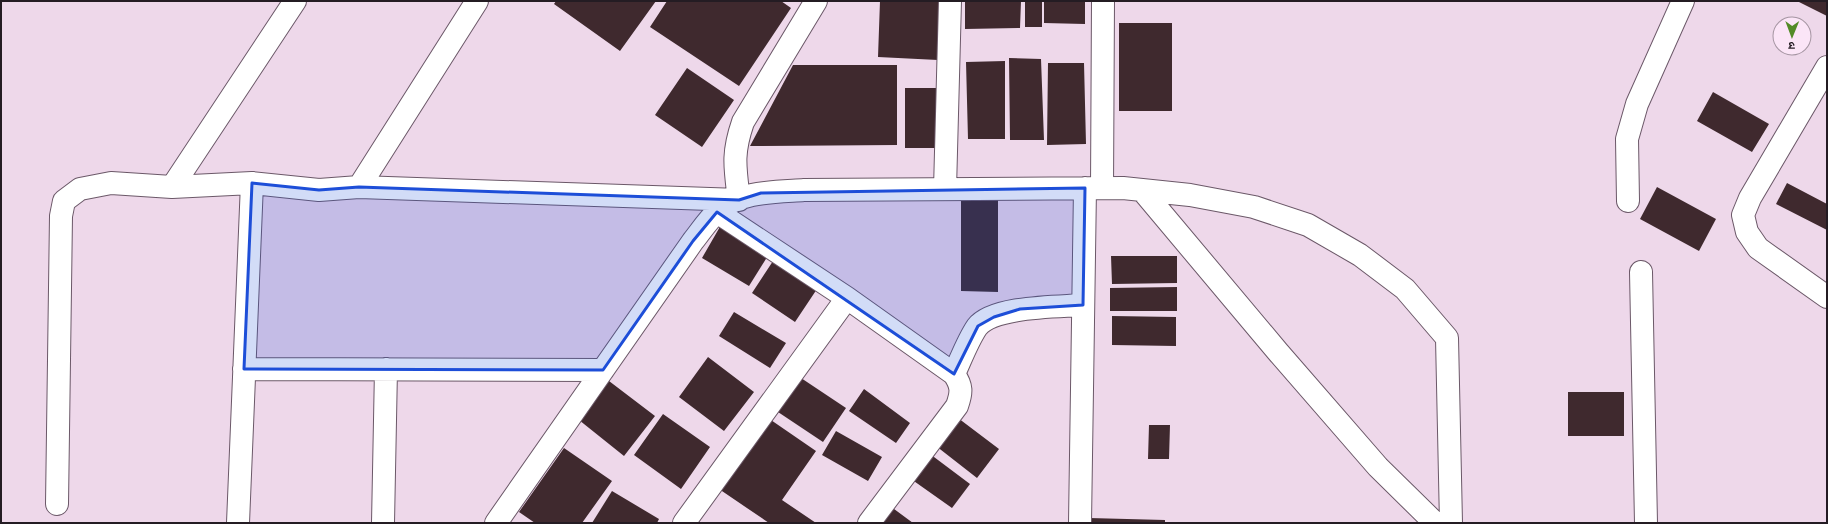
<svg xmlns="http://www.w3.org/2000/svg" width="1828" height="524" font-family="Merriweather,'Noto Sans Devanagari',serif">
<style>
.building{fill:#3f292e}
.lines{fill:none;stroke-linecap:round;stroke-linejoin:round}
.minor-casing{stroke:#6b5868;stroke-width:24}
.minor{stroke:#fff;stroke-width:22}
.marked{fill:#1d4ed8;fill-opacity:0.2;stroke:#1d4ed8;stroke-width:3;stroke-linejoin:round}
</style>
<rect width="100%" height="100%" fill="#eed8ea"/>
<path class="building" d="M556,1H656L620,51L554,4Z
M667,1H781L791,8L739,86L650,27Z
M880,1H940L938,60L878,57Z
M965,1H1021L1020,28L965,29Z
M1025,1H1042V27H1025Z
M1044,1H1085V24L1044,23Z
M1797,1H1827V16Z
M1119,23H1172V111H1119Z
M1009,58L1041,59L1044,140H1010Z
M1005,61V139H968L966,62Z
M1048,63H1084L1086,144L1047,145Z
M793,65H897V145L750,146Z
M687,68L734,100L702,147L655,115Z
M905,88H939V148H905Z
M1713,92L1769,124L1752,152L1697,121Z
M1787,183L1827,204V230L1776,204Z
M1657,187L1716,219L1699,251L1640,219Z
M961,196L998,197V292L961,291Z
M721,225L769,254L749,286L702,258Z
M1111,256H1177V283L1112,284Z
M775,258L819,286L795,322L752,293Z
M1177,287V311H1110V288Z
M734,312L786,343L770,368L719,336Z
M1112,316L1176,317V346L1112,345Z
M708,357L754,392L724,431L679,397Z
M801,378L846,408L823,442L778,412Z
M609,381L655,416L624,456L579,420Z
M864,389L910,423L896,443L849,411Z
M1568,392H1624V436H1568Z
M663,414L710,447L681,489L634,455Z
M768,418L816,451L782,500L816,523H769L719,489Z
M958,418L999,449L977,478L936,446Z
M1149,425H1170L1169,459H1148Z
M836,431L882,457L868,481L822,455Z
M564,448L612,481L582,523H535L519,512Z
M930,454L970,484L952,508L911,479Z
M612,491L659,519L657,523H592Z
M890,506L913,523H876Z
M1089,518L1165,520V523H1089Z"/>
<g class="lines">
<g class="minor-casing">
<path id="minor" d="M1827,67L1750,198L1743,215L1747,232L1758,248L1827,297
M172,187L295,1
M359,187L739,200C735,167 732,154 743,122L816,1
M1102,188L1103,1
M945,189L950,1
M1142,190L1278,352L1378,467L1435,523
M1628,201L1627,139L1637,104L1683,1
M717,212L847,298L954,374C962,386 962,392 957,406L869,523
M1641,272L1646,523
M244,369L603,370
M954,374C961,359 968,340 977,327C993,306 1058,307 1083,305
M57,504L61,216L64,201L80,189L111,183L172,187L252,183L319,190L359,187L477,1
M238,523L252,183
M383,523L386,369
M496,523L693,241C701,231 708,220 717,212C739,191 775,192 804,190L1123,188L1190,195L1254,207L1308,225L1360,255L1405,289L1447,338L1451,523
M684,523L847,298
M1080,523L1085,188"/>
</g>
<use href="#minor" class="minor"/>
</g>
<path class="marked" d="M252,183L319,190L359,187L739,200L761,193L1085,188L1083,305L1020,309L994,317L978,326L954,374L717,212L693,241L603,370L244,369Z"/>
<rect width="1828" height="524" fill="none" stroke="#241c23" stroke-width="4"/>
<g transform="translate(1792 36) rotate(181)"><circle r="19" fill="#fbe5f7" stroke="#a595a2"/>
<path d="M0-3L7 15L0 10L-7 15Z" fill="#538b27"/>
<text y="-6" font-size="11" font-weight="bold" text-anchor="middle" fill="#241c23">उ</text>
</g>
</svg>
